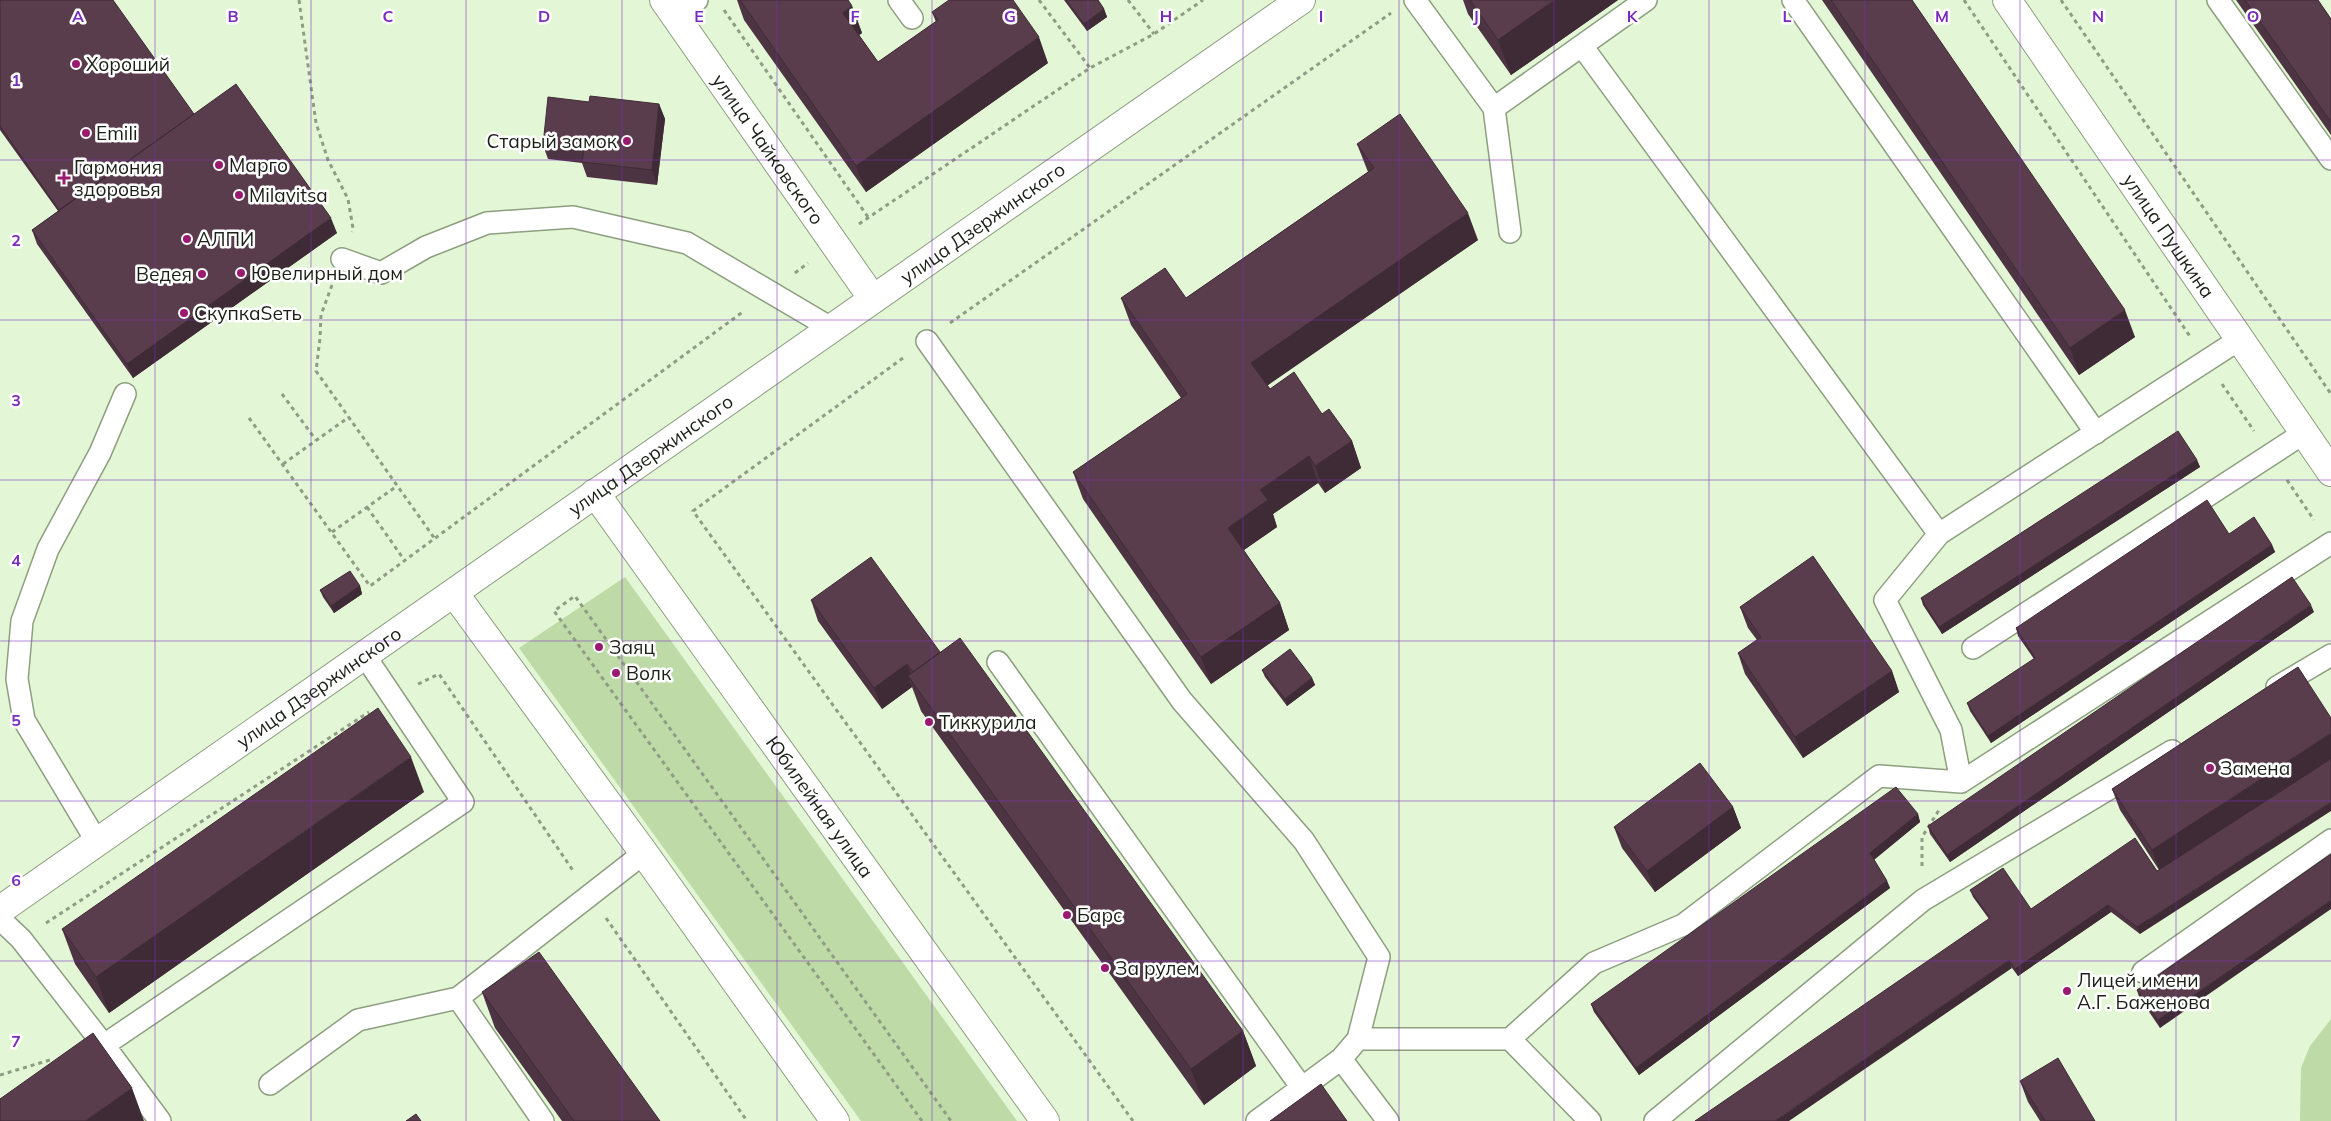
<svg xmlns="http://www.w3.org/2000/svg" width="2331" height="1121" font-family="Mulish,sans-serif">
<style>
.green{fill:#bedaa7}
.lines{fill:none;stroke-linecap:round;stroke-linejoin:round}
.lane-casing{stroke:#8d9f80;stroke-width:24}
.street-casing{stroke:#8d9f80;stroke-width:30}
.secondary-casing{stroke:#8d9f80;stroke-width:30}
.path{stroke:#909d85;stroke-width:3;stroke-dasharray:4 4;stroke-linecap:butt}
.lane{stroke:#fff;stroke-width:21}
.street{stroke:#fff;stroke-width:28}
.secondary{stroke:#fff;stroke-width:28}
.wall{fill:#4d3442}
.shaded-wall{fill:#3f2b36}
.building{fill:#5a3d4d;stroke:#3f2b36}
.grid{fill:none;stroke:#7b2cbf;stroke-width:1;stroke-opacity:0.55}
.poi-dot{fill:#9a1a6f;stroke:#fff;stroke-width:2}
.labels{text-anchor:middle;stroke-width:5;stroke-linejoin:round;paint-order:stroke}
.poi-label{font-size:19px;fill:#1a2015;stroke:#fff;text-anchor:start}
.street-label{font-size:19px;fill:#1a2015;stroke:#fff}
.grid-label{font-size:16px;text-anchor:middle;font-weight:bold;fill:#7b2cbf;stroke:#fff;stroke-width:5;stroke-linejoin:round;paint-order:stroke}
</style>
<rect width="100%" height="100%" fill="#e3f6d5"/>
<path class="green" d="M625,577L1017,1121H861L519,648Z
M2331,1019V1121H2300L2301,1068L2310,1046Z"/>
<g class="lines">
<g class="lane-casing">
<path id="lane" d="M899,0L912,18
M1415,0L1494,108L1510,232
M1793,0L2096,433
M2218,0L2331,159
M676,17L697,0
M1582,46L1939,534L2240,339
M1494,108L1646,0
M342,259L381,273L426,247L487,223L573,217L687,243L831,328
M927,341L1182,701L1304,841L1379,957L1358,1039
M1939,534L1885,600L1951,730L1961,782
M1973,648L2304,433
M998,662L1302,1088
M2277,687L2331,655
M97,842L24,720L17,679L22,621L48,549L100,453L125,394
M0,919L21,939L103,1044L160,1121
M2143,972L2331,840
M458,998L543,1121
M1341,1059L1388,1121
M79,1062L463,802L365,656
M270,1084L358,1020L458,998L644,853
M1257,1121L1341,1059L1358,1039H1510
M1590,1121L1510,1039L1594,963L1683,925L1879,776L1961,782L2331,543
M1655,1121L1923,900L2172,751"/>
</g>
<g class="street-casing">
<g id="street">
<path id="s1" d="M664,0L873,299"/>
<path id="s2" d="M2007,0L2331,472"/>
</g>
</g>
<g class="secondary-casing">
<g id="secondary">
<path id="s3" d="M595,493L1045,1121"/>
<path d="M454,593L644,853L835,1121"/>
<path id="s4" d="M0,910L1301,0"/>
</g>
</g>
<path class="path" d="M299,0L316,123L328,160L348,199L353,228L352,232
M1039,0L1090,68
M1128,0L1154,34
M1964,0L2191,338
M2061,0L2331,394
M724,10L868,217
M859,224L1090,68L1154,34L1203,0
M795,273L808,263
M332,285L321,315L320,338L316,371L435,539
M950,323L1391,13
M903,358L693,511L1133,1121
M2222,384L2254,431
M282,394L316,440
M249,418L370,586L744,311
M283,464L349,417
M2287,480L2314,520
M367,507L405,561
M332,532L397,486
M418,684L439,674L574,872
M1922,866V837L1939,810
M606,918L747,1121
M46,923L369,712
M0,1075L50,1060
M922,1121L554,611L575,596L951,1121"/>
<use href="#lane" class="lane"/>
<use href="#street" class="street"/>
<use href="#secondary" class="secondary"/>
</g>
<path class="wall" d="M0,0L194,114L337,233L133,378L37,244L32,230L58,211L0,130Z
M737,0H848L852,6L862,33L859,35L878,62L936,22L932,12L1048,63L866,192L744,20Z
M1064,0H1098L1104,9L1107,17L1087,31Z
M1463,0H1618L1511,75L1468,14Z
M1822,0H1912L2135,337L2079,375Z
M2236,0H2318L2331,19V135Z
M589,102L659,104L665,119L657,185L587,177L582,163L548,159L543,145Z
M1357,144L1478,240L1267,385L1270,389L1322,414L1352,441L1361,468L1325,493L1318,483L1273,514L1277,527L1244,550L1280,603L1289,630L1211,684L1083,499L1073,472L1181,398L1131,325L1121,298H1186L1368,172Z
M2197,460L2200,467L1942,634L1923,605L1921,598Z
M2229,534L2272,545L2275,552L1991,743L1970,711L1967,703L2034,659L2018,636L2016,628Z
M360,586L362,594L334,613L323,597L320,590Z
M811,600L940,652L1243,1031L1256,1066L1204,1105L921,711L912,687L882,709L818,621Z
M1740,607L1892,671L1899,692L1803,758L1745,674L1738,653L1757,640L1748,628Z
M2314,612L1950,862L1930,834L1928,826Z
M2298,667L2140,934L2111,912L2018,976L2012,968L1989,919L1973,897L1970,890L2031,909L2159,870L2120,810L2112,789Z
M1262,670L1312,678L1315,685L1287,706L1265,677Z
M424,792L109,1013L75,964L62,929Z
M1733,807L1741,828L1655,892L1622,848L1614,827Z
M1918,814L1920,822L1874,860L1887,881L1890,888L1639,1075L1594,1012L1591,1004Z
M2331,854L2160,1028L2139,997L2137,990Z
M482,992L660,1121H562L495,1028Z
M2020,1081L2095,1121H2040L2028,1102Z"/>
<path class="shaded-wall" d="M1555,0H1618L1511,75L1498,40Z
M852,6L862,33L853,40L843,13Z
M1104,9L1107,17L1087,31L1084,24Z
M1039,37L1048,63L866,192L856,166Z
M659,104L665,119L657,185L652,170Z
M1468,213L1478,240L1261,390L1251,363Z
M331,218L337,233L133,378L127,364Z
M2125,310L2135,337L2079,375L2070,348Z
M1352,441L1361,468L1325,493L1315,466Z
M1309,456L1318,483L1273,514L1277,527L1238,554L1228,528L1260,490Z
M2197,460L2200,467L1942,634L1939,627Z
M2272,545L2275,552L1991,743L1988,736Z
M360,586L362,594L334,613L331,606Z
M1280,603L1289,630L1211,684L1201,657Z
M2311,605L2314,612L1950,862L1947,855Z
M907,664L914,685L908,676L912,687L882,709L874,688Z
M1892,671L1899,692L1803,758L1795,737Z
M1312,678L1315,685L1287,706L1285,699Z
M2331,733V759L2160,871L2152,850Z
M411,757L424,792L109,1013L96,977Z
M2331,802V811L2140,934L2137,927Z
M1733,807L1741,828L1655,892L1647,871Z
M1918,814L1920,822L1872,861L1870,853Z
M1887,881L1890,888L1639,1075L1636,1068Z
M2331,900V909L2160,1028L2158,1020Z
M2108,905L2111,912L2018,976L2015,969Z
M2009,960L2012,968L1789,1121H1775Z
M1243,1031L1256,1066L1204,1105L1191,1069Z
M132,1088L144,1121H85Z"/>
<path class="building" d="M0,0H113L194,114L59,210L0,126Z
M740,0H848L852,6L843,13L878,62L938,20L932,12L949,0H1013L1039,37L856,166Z
M1066,0H1098L1104,9L1084,24Z
M1470,0H1555L1498,40Z
M1831,0H1912L2125,310L2070,348Z
M2245,0H2318L2331,19V122Z
M236,84L331,218L127,364L32,230Z
M590,96L659,104L652,170L582,162L584,149L543,145L548,97L589,102Z
M1400,114L1468,213L1251,363L1270,389L1294,372L1322,414L1329,409L1352,441L1315,466L1309,456L1260,490L1268,500L1228,528L1280,603L1201,657L1073,472L1187,394L1121,298L1165,268L1186,298L1374,168L1357,144Z
M2178,431L2197,460L1939,627L1921,598Z
M2207,500L2229,534L2254,517L2272,545L1988,736L1967,703L2035,658L2016,628Z
M1813,556L1892,671L1795,737L1738,653L1761,637L1740,607Z
M871,557L940,652L913,672L907,664L874,688L811,600Z
M350,571L360,586L331,606L320,590Z
M2292,577L2311,605L1947,855L1928,826Z
M960,638L1243,1031L1191,1069L908,676Z
M1290,649L1312,678L1285,699L1262,670Z
M2298,667L2331,718V733L2152,850L2112,789Z
M378,708L411,757L96,977L62,929Z
M2331,759V802L2137,927L2108,905L2015,969L2009,960L1775,1121H1695L1990,918L1970,890L2003,868L2031,909L2135,838L2157,871Z
M1700,763L1733,807L1647,871L1614,827Z
M1896,787L1918,814L1870,853L1887,881L1636,1068L1591,1004Z
M2331,854V900L2158,1020L2137,990Z
M539,952L660,1121H574L482,992Z
M93,1033L132,1088L85,1121H0V1099Z
M2058,1058L2095,1121H2045L2020,1081Z
M1321,1084L1347,1121H1270Z
M416,1114L421,1121H406Z"/>
<path class="grid" d="M155,0V1121M311,0V1121M466,0V1121M622,0V1121M777,0V1121M932,0V1121M1088,0V1121M1243,0V1121M1399,0V1121M1554,0V1121M1709,0V1121M1865,0V1121M2020,0V1121M2176,0V1121M0,160H2331M0,320H2331M0,480H2331M0,641H2331M0,801H2331M0,961H2331"/>
<g class="poi-dot">
<circle cx="76" cy="64" r="5"/>
<circle cx="86" cy="133" r="5"/>
<circle cx="627" cy="141" r="5"/>
<circle cx="219" cy="165" r="5"/>
<path d="M61.5 170.5h5v5h5v5h-5v5h-5v-5h-5v-5h5z"/>
<circle cx="239" cy="195" r="5"/>
<circle cx="187" cy="239" r="5"/>
<circle cx="241" cy="273" r="5"/>
<circle cx="202" cy="274" r="5"/>
<circle cx="184" cy="313" r="5"/>
<circle cx="599" cy="647" r="5"/>
<circle cx="616" cy="673" r="5"/>
<circle cx="929" cy="722" r="5"/>
<circle cx="2210" cy="768" r="5"/>
<circle cx="1067" cy="915" r="5"/>
<circle cx="1105" cy="968" r="5"/>
<circle cx="2067" cy="991" r="5"/>
</g>
<g class="labels">
<g class="poi-label">
<text x="86" y="71">Хороший</text>
<text x="96" y="140">Emili</text>
<text x="617" y="148" text-anchor="end">Старый замок</text>
<text x="229" y="172">Марго</text>
<text x="74" y="174">Гармония<tspan x="74" dy="22">здоровья</tspan></text>
<text x="249" y="202">Milavitsa</text>
<text x="197" y="246">АЛПИ</text>
<text x="251" y="280">Ювелирный дом</text>
<text x="192" y="281" text-anchor="end">Ведея</text>
<text x="194" y="320">СкупкаSеть</text>
<text x="609" y="654">Заяц</text>
<text x="626" y="680">Волк</text>
<text x="939" y="729">Тиккурила</text>
<text x="2220" y="775">Замена</text>
<text x="1077" y="922">Барс</text>
<text x="1115" y="975">За рулем</text>
<text x="2077" y="987">Лицей имени<tspan x="2077" dy="22">А.Г. Баженова</tspan></text>
</g>
<g class="street-label">
<text dy="7" stroke="none"><textPath href="#s1" startOffset="182">улица Чайковского</textPath></text>
<text dy="7" stroke="none"><textPath href="#s4" startOffset="1199">улица Дзержинского</textPath></text>
<text dy="7" stroke="none"><textPath href="#s2" startOffset="286">улица Пушкина</textPath></text>
<text dy="7" stroke="none"><textPath href="#s4" startOffset="794">улица Дзержинского</textPath></text>
<text dy="7" stroke="none"><textPath href="#s4" startOffset="389">улица Дзержинского</textPath></text>
<text dy="7" stroke="none"><textPath href="#s3" startOffset="386">Юбилейная улица</textPath></text>
</g>
</g>
<g class="grid-label">
<text x="78" y="22">A</text>
<text x="233" y="22">B</text>
<text x="388" y="22">C</text>
<text x="544" y="22">D</text>
<text x="699" y="22">E</text>
<text x="855" y="22">F</text>
<text x="1010" y="22">G</text>
<text x="1166" y="22">H</text>
<text x="1321" y="22">I</text>
<text x="1476" y="22">J</text>
<text x="1632" y="22">K</text>
<text x="1787" y="22">L</text>
<text x="1942" y="22">M</text>
<text x="2098" y="22">N</text>
<text x="2253" y="22">O</text>
<text x="16" y="86">1</text>
<text x="16" y="246">2</text>
<text x="16" y="406">3</text>
<text x="16" y="566">4</text>
<text x="16" y="726">5</text>
<text x="16" y="886">6</text>
<text x="16" y="1047">7</text>
</g>
</svg>
